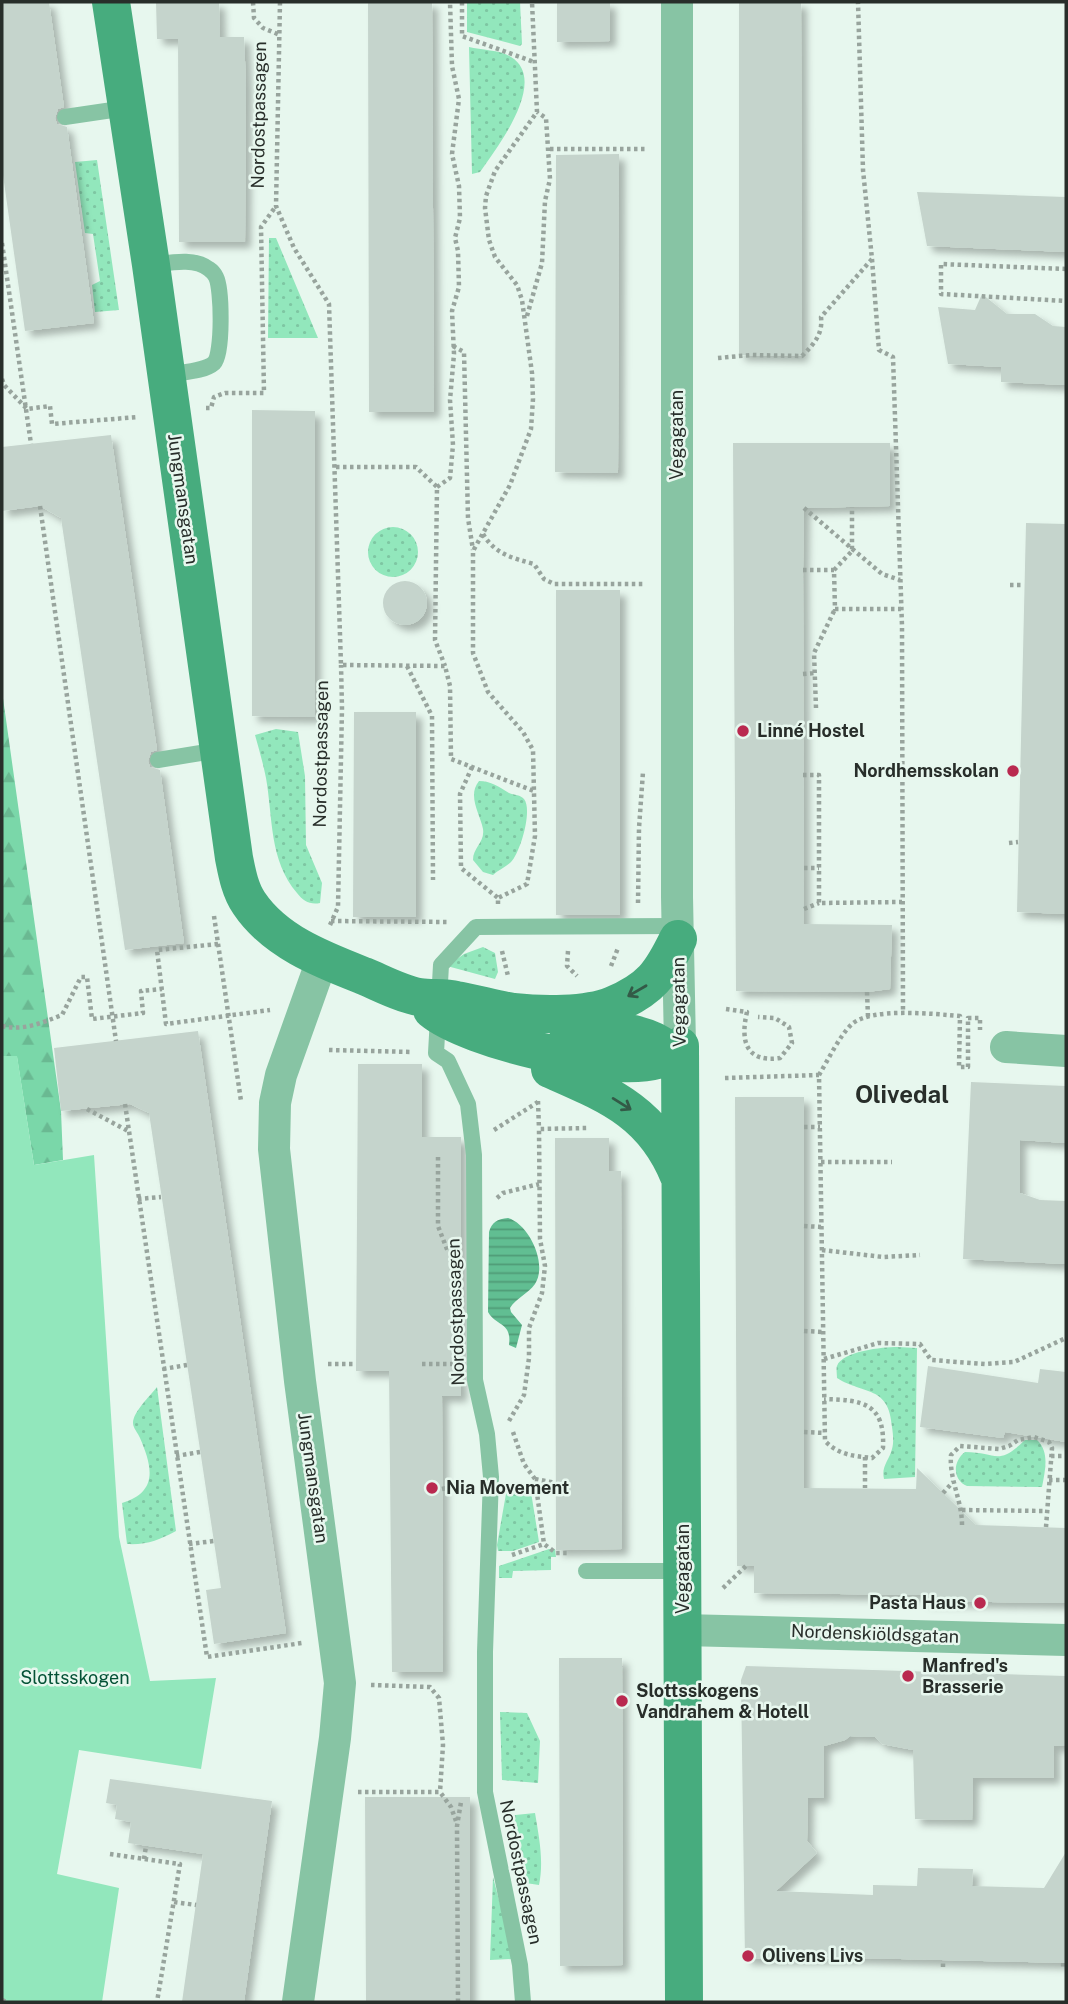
<svg xmlns="http://www.w3.org/2000/svg" width="1068" height="2004" font-family="'Public Sans',sans-serif">
<style>
.grass{fill:url(#grass-dots)}
.forest{fill:url(#forest-firs)}
.park{fill:#92e7bc}
.water{fill:url(#water-rules)}
.building{fill:#c5d4cc;filter:url(#shadow)}
.lines{fill:none;stroke-linecap:round;stroke-linejoin:round}
.path{stroke:#98a49d;stroke-width:4.5;stroke-dasharray:3.5 3.5;stroke-linecap:butt}
.lane{stroke:#87c4a4;stroke-width:16}
.street{stroke:#87c4a4;stroke-width:32}
.secondary{stroke:#47ac7e;stroke-width:38}
.oneway{stroke:#335a47}
.poi-dot{fill:#b9294f;stroke:#e7f7ee;stroke-width:2.5}
.labels{text-anchor:middle;stroke-width:5;stroke-linejoin:round;paint-order:stroke}
.street-label{font-size:18px;fill:#282e2a;stroke:#e7f7ee}
.poi-label{font-size:18px;font-weight:bold;fill:#282e2a;stroke:#e7f7ee;text-anchor:start}
.park-label{font-size:18px;fill:#045236;stroke:#e7f7ee}
.district-label{font-size:24px;font-weight:bold;fill:#282e2a;stroke:#e7f7ee}
</style>
<defs>
<pattern id="grass-dots" width="8" height="8" patternUnits="userSpaceOnUse" patternTransform="scale(1.75)"><rect width="8" height="8" fill="#92e7bc"/><path d="M2 2h.1M6 6h.1" fill="none" stroke="#7ec6a2" stroke-width="1.8" stroke-linecap="round"/></pattern>
<pattern id="forest-firs" width="22" height="20" patternUnits="userSpaceOnUse" patternTransform="scale(1.75)"><rect width="22" height="20" fill="#7ad7a9"/><path d="M5 1l3.5 6h-7zM16 11l3.5 6h-7z" fill="#6ab992"/></pattern>
<pattern id="water-rules" width="6" height="5" patternUnits="userSpaceOnUse" patternTransform="scale(1.75)"><rect width="6" height="5" fill="#61be92"/><path d="M0 2.5h6" fill="none" stroke="#509b77"/></pattern>
<filter id="shadow"><feDropShadow dx="6" dy="6" stdDeviation="3.5" flood-color="#0004"/></filter>
</defs>
<rect width="100%" height="100%" fill="#e7f7ee"/>
<path class="grass" d="M467,2H520L522,44L520,46L467,32Z
M469,47C481,50 501,50 511,57C549,80 497,148 480,172L472,174Z
M97,160L119,310L95,312L92,285L100,281L93,234L85,233L75,162Z
M269,238H276L318,338H268Z
M368 552a25 25 0 1 1 50 0a25 25 0 1 1-50 0Z
M276,729L298,732L305,776L306,845L322,883L320,903C310,905 303,901 297,893C269,860 273,818 266,778C263,763 259,749 255,735Z
M479,781C491,781 499,787 509,793C514,795 521,795 524,799C533,810 520,853 511,862C506,867 498,870 493,875L483,872L473,860C473,847 485,843 483,829C480,813 467,796 479,781Z
M483,947L495,953L498,972L495,979L447,966L464,954Z
M897,1347L917,1348L915,1477L884,1479C881,1466 889,1461 892,1449C894,1442 893,1434 892,1427C889,1385 864,1395 837,1378C837,1375 836,1368 837,1366C842,1351 883,1347 897,1347Z
M157,1387L176,1531C159,1540 147,1545 127,1544L122,1503C159,1492 152,1466 140,1438C138,1433 133,1428 133,1423C133,1412 150,1396 157,1387Z
M1025,1440H1037C1050,1452 1045,1471 1042,1487L967,1486C953,1480 952,1462 965,1452C997,1452 997,1467 1025,1440Z
M519,1482L527,1485L531,1492L539,1542L513,1551H498L497,1545L507,1488L512,1484Z
M549,1549H555L556,1557H551V1570L513,1571L512,1578H499V1566Z
M500,1712L527,1713L540,1741L538,1783L502,1780Z
M535,1813C539,1837 544,1861 539,1885L519,1882L506,1816Z
M493,1877L513,1954L512,1959L490,1960Z"/>
<path class="forest" d="M2,691L61,1111L63,1160L34,1165L17,1057L2,1056Z"/>
<path class="park" d="M2,1056H17L34,1165L94,1155L119,1537L150,1681L216,1678L201,1769L79,1750L57,1874L119,1888L102,2002H2Z"/>
<path class="water" d="M508,1218C529,1224 548,1264 535,1284C528,1294 516,1298 510,1308L511,1312L522,1325L516,1348L509,1345C512,1322 497,1327 488,1312L489,1232C492,1222 497,1219 508,1218Z"/>
<path class="building" d="M2,2H49L64,107L58,109L55,118L57,124L67,127L94,323L25,331L2,168Z
M156,2H219L220,37H244L246,85L245,242H179L178,39H157Z
M368,2H432L434,412H369Z
M557,2H610V41L557,42Z
M739,2H801L802,356L739,355Z
M619,154L618,473L555,472L556,155Z
M917,192L1066,197V252L927,246Z
M982,294L1007,314H1035L1053,326L1066,327V385L1001,382V367L948,364L938,307L975,310Z
M252,410L315,411V717L252,716Z
M111,435L157,750L151,752L148,761L150,767L160,770L184,943L125,950L61,518L40,506L2,511V447Z
M733,443H890V506L804,508L803,570L804,924L892,925L890,989L867,992L736,991Z
M1026,523L1066,524V914L1017,912Z
M383 603a22 22 0 1 1 44 0a22 22 0 1 1-44 0Z
M556,590H620V915H556Z
M354,712H416V917H353Z
M198,1031L286,1633L214,1644L206,1590L221,1588L149,1113L130,1104L61,1111L54,1048Z
M358,1064H422V1137H461V1396H442L443,1672H392L389,1371H356Z
M971,1082L1066,1086V1143L1020,1140V1193L1040,1200L1066,1201V1264L963,1259Z
M735,1097H804V1488L916,1489L917,1468L976,1525L1066,1528V1603L924,1601V1595L754,1593V1566H737Z
M555,1138H609V1171H621L622,1549L556,1550Z
M928,1366L1038,1383L1040,1369L1066,1372V1442L1005,1432L1003,1438L920,1427Z
M559,1658H622L623,1965L560,1966Z
M746,1666L1066,1676V1745L1054,1746V1778H973L972,1820L915,1819L913,1750L882,1744L875,1737H865L850,1736L845,1740L824,1746V1798H808L807,1841L817,1853L776,1891L873,1895V1885L917,1886L918,1868L973,1869L972,1886L1044,1888L1066,1852V1963L859,1958L745,1959L741,1680Z
M110,1779L272,1801L244,2002H182L203,1854L128,1843L131,1822L115,1819L117,1805L106,1803Z
M365,1797H470V2002H366Z"/>
<g class="lines">
<path class="path" d="M253,2L254,18L263,28L280,35
M280,2L276,206L294,248L329,304L341,665L445,666L450,686L451,759L534,791
M462,2V36L534,62
M550,149H645
M2,243L31,444
M872,259L879,350L893,357L902,626L903,1012
M1066,269L941,264V294L1066,301
M527,316L542,263L545,201L550,179L546,118L537,112
M453,346L464,352L468,518L473,550
M718,358L751,355L802,356C814,344 823,334 821,317L872,259L863,170L858,2
M2,379L4,385L27,409L50,406L52,424L138,417
M206,408H211L214,397L225,393H264L261,227L276,206
M336,467H416L437,487L435,640L445,666
M437,487L450,478L453,445L450,400L454,354L452,311L459,287L458,251L455,238L460,218L459,186L452,154L459,99L452,66L450,2
M40,506L116,1041
M804,508L882,574L900,580
M483,534C495,554 512,558 534,564L544,579L554,584H644
M803,570H834L835,609H901
M834,570L852,551V507
M1010,585H1024
M407,666L432,716L433,880
M803,674L815,673
M816,708L814,653L835,609
M472,767L460,794L461,868L498,898
M803,775H819V903L902,902
M1009,843L1018,842
M804,868H819
M638,903L639,828L643,772
M498,904V898L527,884L535,836L533,750L523,732L488,692L473,653V551L510,485L531,429L533,399L532,373L522,300L517,285L495,257L489,240L485,208L486,196L495,171L537,112L532,2
M804,909L819,903
M214,916L241,1101
M331,921L449,922
M330,925L338,907L342,708L341,665
M218,944L157,950L166,1024L270,1010
M502,951L508,976
M568,951L567,966L577,976
M611,966L618,948
M867,992L868,1017
M726,1009L747,1012C740,1041 746,1063 780,1058L792,1043L789,1027L775,1018L758,1017
M2,1026C24,1031 41,1023 62,1015L81,977H87L92,1019L143,1013L141,991L162,989
M329,1050L412,1052
M819,1075C828,1060 840,1035 852,1024C872,1007 934,1014 960,1016L959,1067H968V1018H980V1030
M725,1078L819,1075L825,1441C839,1455 853,1456 872,1458L883,1448C885,1403 863,1400 824,1399
M538,1101L539,1129
M125,1104L207,1657L302,1643
M87,1109L128,1131
M804,1127H820
M494,1130L538,1102
M438,1157V1226L448,1252
M821,1162H892
M497,1198L503,1193L539,1184
M138,1199L161,1197
M804,1226L821,1227
M822,1250L883,1257L920,1255
M804,1331L823,1332
M824,1359L878,1343L920,1344L931,1360L985,1364L1014,1362L1066,1338
M328,1364H356
M422,1364H453
M163,1369L187,1365
M509,1421L524,1395L529,1358V1328L542,1293L545,1266L540,1239L539,1129L588,1128
M513,1432L524,1464L535,1479L544,1544
M804,1432L825,1433
M176,1456L200,1452
M1051,1456H1066
M865,1457V1488
M535,1479L556,1483
M1049,1480H1066
M442,1489L468,1483
M943,1493L953,1482
M962,1510L1046,1511
M962,1525C962,1500 949,1479 951,1455L960,1446L999,1449L1009,1446L1018,1440L1034,1437L1049,1442L1052,1448L1046,1527
M189,1544L214,1541
M512,1555L544,1544L556,1553H569
M723,1588L746,1566
M371,1685L430,1687L439,1698L443,1745L440,1792
M358,1792H440L451,1807L456,1821
M110,1854L180,1864L157,2002
M144,1859L146,1846
M174,1902L196,1905
M1063,1963V1968
M943,1967V1960
M2,2000L7,2002
M458,2002L457,1826L461,1802"/>
<path class="lane" d="M65,117L126,108
M151,265C169,263 194,257 209,269C212,271 215,275 216,277C222,289 223,354 214,363C204,372 180,372 167,375
M158,760L219,750
M586,1571H682
M523,2002L520,1965L485,1792V1652L491,1477L487,1434L475,1380L474,1155L468,1104L448,1061L436,1053L441,965L476,927L678,926"/>
<path class="street" d="M677,2V897L680,1046
M1006,1047L1066,1051
M683,1630L1066,1640
M298,2002L335,1738L340,1683L300,1381L274,1149L275,1103L281,1075L322,960"/>
<path class="secondary" d="M111,2L151,265L234,858C237,873 240,890 249,903C275,942 323,960 364,976C381,983 401,994 419,997C431,999 444,997 456,1000C475,1003 494,1009 513,1012C541,1015 587,1016 613,1005C651,989 661,974 678,939
M432,1010C468,1040 611,1074 657,1060C666,1057 673,1052 680,1046
M566,1024C593,1028 644,1030 665,1048C670,1052 675,1060 679,1065
M680,1046L684,2002
M550,1069C609,1095 653,1112 679,1176"/>
</g>
<defs><path id="oneway-shaft" d="M-6 0H5M1.5-3L5.5 0L1.5 3" fill="none" stroke-width="1.6" stroke-linecap="round" stroke-linejoin="round" transform="scale(1.75)"/></defs>
<g class="oneway">
<use href="#oneway-shaft" transform="translate(637 991) rotate(150)"/>
<use href="#oneway-shaft" transform="translate(622 1104) rotate(32)"/>
</g>
<g class="poi-dot">
<circle cx="743" cy="731" r="7"/>
<circle cx="1013" cy="771" r="7"/>
<circle cx="432" cy="1488" r="7"/>
<circle cx="980" cy="1603" r="7"/>
<circle cx="908" cy="1676" r="7"/>
<circle cx="622" cy="1701" r="7"/>
<circle cx="748" cy="1956" r="7"/>
</g>
<g class="labels">
<g class="street-label">
<text transform="translate(259 115) rotate(-89)" y="6">Nordostpassagen</text>
<text transform="translate(677 435) rotate(-90)" y="6">Vegagatan</text>
<text transform="translate(183 499) rotate(82)" y="6">Jungmansgatan</text>
<text transform="translate(321 754) rotate(-89)" y="6">Nordostpassagen</text>
<text transform="translate(679 1002) rotate(-91)" y="6">Vegagatan</text>
<text transform="translate(456 1312) rotate(-92)" y="6">Nordostpassagen</text>
<text transform="translate(313 1478) rotate(82)" y="6">Jungmansgatan</text>
<text transform="translate(683 1569) rotate(-90)" y="6">Vegagatan</text>
<text transform="translate(875 1634) rotate(2)" y="6">Nordenskiöldsgatan</text>
<text transform="translate(521 1872) rotate(78)" y="6">Nordostpassagen</text>
</g>
<g class="poi-label">
<text x="757" y="737">Linné Hostel</text>
<text x="999" y="777" text-anchor="end">Nordhemsskolan</text>
<text x="446" y="1494">Nia Movement</text>
<text x="966" y="1609" text-anchor="end">Pasta Haus</text>
<text x="922" y="1672">Manfred's<tspan x="922" dy="21">Brasserie</tspan></text>
<text x="636" y="1697">Slottsskogens<tspan x="636" dy="21">Vandrahem &amp; Hotell</tspan></text>
<text x="762" y="1962">Olivens Livs</text>
</g>
<g class="park-label">
<text x="75" y="1684">Slottsskogen</text>
</g>
<g class="district-label">
<text x="902" y="1103">Olivedal</text>
</g>
</g>
<rect width="1068" height="2004" fill="none" stroke="#282e2a" stroke-width="7"/>
</svg>
